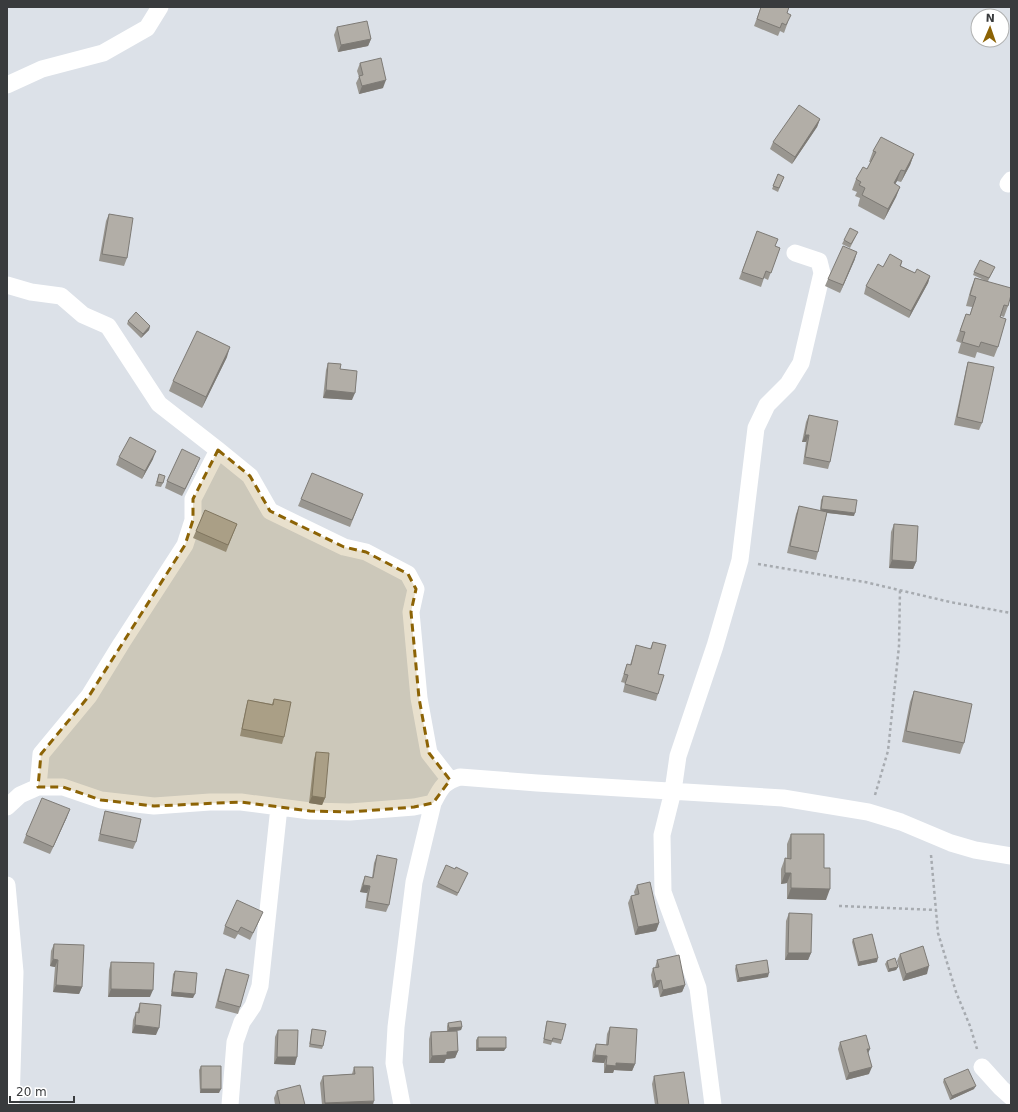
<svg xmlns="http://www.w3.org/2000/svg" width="1018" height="1112" font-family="'DejaVu Sans',sans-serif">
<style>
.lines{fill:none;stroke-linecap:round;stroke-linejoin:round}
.path{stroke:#a7abb0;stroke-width:2.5;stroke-dasharray:3 3;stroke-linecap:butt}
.street{stroke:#fff;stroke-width:17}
.wall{fill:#999690}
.shaded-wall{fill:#7d7a75}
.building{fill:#b2aea7;stroke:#7d7a75}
.marked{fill:#8c6305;fill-opacity:0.2;stroke:#8c6305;stroke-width:3;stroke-dasharray:8 5;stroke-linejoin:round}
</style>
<rect width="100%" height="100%" fill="#dce1e8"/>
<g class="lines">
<path class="path" d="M758,564L865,582L950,602L1011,613
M875,795L888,751L899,646L900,590
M931,855L938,933L956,992L970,1026L977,1049
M839,906L936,910"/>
<path class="street" d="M7,85L42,69L103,53L147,28L160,7
M1008,184L1011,180
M7,285L31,292L61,296L83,315L108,326L159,404L218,450L250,476L270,511L344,547L366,552L408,574L416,589L411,612L419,698L429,753L450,780
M38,787L41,754L89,696L121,644L185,545L193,520V499L218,450
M7,807L20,795L38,787H63L101,800L154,806L210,802H241L310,811L350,812L414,807L433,803C441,788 443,782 460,777L537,783L783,798L868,812L901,822L951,843L975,850L1011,856
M7,885L15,972L11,1105
M982,1067L1001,1088L1011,1097
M230,1105L235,1042L242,1022L253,1006L260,986L279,807
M402,1105L394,1063L396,1027L414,882L433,803
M713,1105L698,988L663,892L662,835L673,791L678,756L715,646L740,560L756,428L767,405L788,384L801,363L822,273L819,261L795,253"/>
</g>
<path class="wall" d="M761,7L787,13L788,22L784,33L780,31L778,36L754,26Z
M337,27L371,39L368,46L338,52L334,35Z
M360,63L383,88L359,94L356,83L359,77L357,71Z
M820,119L817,127L792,164L770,149L773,142Z
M873,151L914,154L910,165L901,182L897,181L895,184L900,187L896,197L884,220L858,206L860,198L855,196L857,192L852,190L856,179L867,169L871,162H869Z
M778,174L784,177L778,192L772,189Z
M109,214L127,258L124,266L99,261L106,221Z
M757,231L775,246L780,248L768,280L764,278L761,287L739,279Z
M856,236L850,248L842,244L844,240Z
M855,259L840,293L825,286L828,279Z
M902,261L901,266L915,273L930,276L928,283L909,318L864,294L866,286L883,267Z
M993,271L988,281L1008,306L1004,317L1001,316L998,347L994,357L977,352L975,358L958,353L961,343L956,341L966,314L970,315L972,307L966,306L971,288L975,278L984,280L973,275L974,272Z
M128,321L150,326L149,330L141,338L127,324Z
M227,357L202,408L169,391L173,381Z
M968,362L982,423L979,430L954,425L966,369Z
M328,363L340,369L352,400L323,398L326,370Z
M809,415L830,462L828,469L803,464L806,442H802L806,422Z
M119,457L153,459L142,479L116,465Z
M197,465L182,496L165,488L167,481Z
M159,474L163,483L161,487L155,486Z
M363,494L350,527L298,506L301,499Z
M823,496L854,516L827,513L818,552L816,560L787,553L796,514L799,506L820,511L821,500Z
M237,524L226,552L193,538L196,531Z
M894,524L916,562L913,569L889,568L891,532Z
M653,642L658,674V694L656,701L623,692L625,683L621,682L627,664L630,665L636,645L650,649Z
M914,691L964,743L960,754L902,742L910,702Z
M274,699L284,737L282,744L240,736L246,707L248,700L272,704Z
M316,752L325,798L322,805L309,803L314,759Z
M105,811L136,842L133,849L98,841L103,819Z
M67,817L50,854L23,843L26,835Z
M791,834L824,868L826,900L787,899V883L781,884V869L785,858H787V844Z
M377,855L389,905L386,912L365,908L367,893L360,892L362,884L365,876L372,878L374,863Z
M455,869L466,876L457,896L436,887L438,883Z
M637,885L659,923L656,931L635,935L628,903L631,896L635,895L634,892Z
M789,913L811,953L808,960H785L786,921Z
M260,919L250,940L238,934L235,939L223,934L225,926Z
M853,939L877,962L858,966L852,942Z
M54,944L82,987L79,994L53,992L55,967L50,966L51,951Z
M900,954L927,974L903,981L897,961Z
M657,960L685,985L682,992L660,997L658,987L653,988L651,975L653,968H655Z
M887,961L898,967L896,970L888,972L885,964Z
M111,962L150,997H108L109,970Z
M736,965L768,977L737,982L735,969Z
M226,969L240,1007L238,1014L215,1008L223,977Z
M175,971L193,998L171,996L173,974Z
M140,1003L156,1035L132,1033L133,1020L136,1012H137Z
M547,1021L562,1040L561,1044L552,1042L551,1045L543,1043L546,1024Z
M448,1023L462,1027L461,1030L457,1031L458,1051L455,1058L446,1059L444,1063H429V1039L431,1032L447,1031V1026Z
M610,1027L635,1064L632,1071L614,1070L613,1073H604V1063L592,1062L593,1052L596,1044L606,1045L607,1034Z
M312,1029L323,1046L322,1049L309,1047L311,1033Z
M278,1030L295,1065L274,1064L275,1037Z
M478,1037L504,1051H476V1040Z
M840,1042L868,1054L869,1074L846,1080L838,1049Z
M201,1066L219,1093H200L199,1070Z
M354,1067L373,1105H322L320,1083L323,1076L352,1074Z
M654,1076L689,1105H655L652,1084Z
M944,1079L974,1089L950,1100L943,1082Z
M277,1091L305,1105H275L274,1098Z"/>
<path class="shaded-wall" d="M371,39L368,46L338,52L341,45Z
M386,80L383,88L359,94L362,86Z
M820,119L817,127L792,164L795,157Z
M914,154L910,165L901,182L905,171Z
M901,170L897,181L890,194L894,183Z
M900,187L896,197L884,220L888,209Z
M857,252L855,259L840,293L843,285Z
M930,276L928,283L909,318L911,311Z
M150,326L149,330L141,338L143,334Z
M230,347L227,357L202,408L206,397Z
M326,390L355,393L352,400L323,398Z
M805,435H809L806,442H802Z
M156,451L153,459L142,479L145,471Z
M200,458L197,465L182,496L185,489Z
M821,509L855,513L854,516L820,512Z
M892,560L916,562L913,569L889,568Z
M312,796L325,798L322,805L309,803Z
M70,809L67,817L50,854L53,847Z
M785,873H791L787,883L781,884Z
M363,885L370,886L367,893L360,892Z
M791,888L830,889L826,900L787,899Z
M659,923L656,931L635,935L638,927Z
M788,953H811L808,960H785Z
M878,958L877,962L858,966L859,962Z
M53,959L58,960L55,967L50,966Z
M929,966L927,974L903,981L906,974Z
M898,967L896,970L888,972L889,969Z
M769,973L768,977L737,982L739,978Z
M661,980L658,987L653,988L656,981Z
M56,985L82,987L79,994L53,992Z
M685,985L682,992L660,997L663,990Z
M111,989L153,990L150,997H108Z
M172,992L195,994L193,998L171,996Z
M135,1025L159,1028L156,1035L132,1033Z
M462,1027L461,1030L447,1032L449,1028Z
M478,1048H506L504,1051H476Z
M867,1049H870L867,1056Z
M458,1051L455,1058L446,1059L444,1063H429L432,1056L447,1052Z
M595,1055L607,1056L604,1063L592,1062Z
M277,1057H297L295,1065L274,1064Z
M616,1063L635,1064L632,1071L614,1070L613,1073H604L606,1065Z
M872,1067L869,1074L846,1080L849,1073Z
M976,1086L974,1089L950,1100L952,1096Z
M201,1089H221L219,1093H200Z
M374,1101L373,1105H324L325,1103Z"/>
<path class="building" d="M761,7H789L787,13L791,15L786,25L782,23L780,28L757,19Z
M367,21L371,39L341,45L337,27Z
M381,58L386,80L362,86L359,76L363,75L360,63Z
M799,105L820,119L795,157L773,142Z
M881,137L914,154L905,171L901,170L894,183L900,187L888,209L862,195L865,188L859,185L861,182L856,179L863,167L867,169L876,152L873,151Z
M778,174L784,177L779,188L773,186Z
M109,214L133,218L127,258L102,254Z
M850,228L858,232L851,244L844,240Z
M757,231L778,239L775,246L780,248L771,273L766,271L763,279L742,272Z
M843,246L857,252L843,285L828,279Z
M890,254L902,261L900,266L915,273L917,269L930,276L911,311L866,286L878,264L883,267Z
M980,260L995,267L989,278L974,272Z
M975,278L1011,288V295L1008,306L1004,305L1000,317L1006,319L998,347L981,342L979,347L962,342L965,332L960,331L966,314L970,315L976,297L970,295Z
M136,312L150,326L143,334L128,321Z
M197,331L230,347L206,397L173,381Z
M968,362L994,367L982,423L957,417Z
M328,363L341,364L340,369L357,371L355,393L326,390Z
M809,415L838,421L830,462L805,457L809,435H805Z
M130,437L156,451L145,471L119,457Z
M182,449L200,458L185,489L167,481Z
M312,473L363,494L352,520L301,499Z
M159,474L165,476L163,483L157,482Z
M823,496L857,500L855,513L821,509Z
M799,506L827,512L818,552L790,546Z
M205,510L237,524L228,545L196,531Z
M894,524L918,526L916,562L892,560Z
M653,642L666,645L658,674L664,675L658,694L625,684L628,675L624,674L627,664L631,665L636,645L651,649Z
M914,691L972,704L964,743L906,731Z
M274,699L291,702L284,737L242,729L248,700L273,705Z
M316,752L329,753L325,798L312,796Z
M42,798L70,809L53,847L26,835Z
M105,811L141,819L136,842L100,834Z
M791,834H824V868H830V889L791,888V873H785V858L791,859Z
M377,855L397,859L389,905L367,901L370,886L363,885L365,876L373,878Z
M446,865L455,869L456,867L468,873L458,893L438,883Z
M650,882L659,923L638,927L631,896L639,894L637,885Z
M237,900L263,912L253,933L241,927L238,932L225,926Z
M789,913L812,914L811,953H788Z
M872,934L878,958L859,962L853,939Z
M54,944L84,945L82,987L56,985L58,960L53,959Z
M923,946L929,966L906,974L900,954Z
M679,955L685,985L663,990L661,980L656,981L653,968L659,967L657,960Z
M895,958L898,967L889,969L887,961Z
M767,960L769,973L739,978L736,965Z
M111,962L154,963L153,990L111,989Z
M226,969L249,975L240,1007L218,1001Z
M175,971L197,973L195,994L172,992Z
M140,1003L161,1005L159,1028L135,1025L136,1012L139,1013Z
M461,1021L462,1027L449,1028L448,1023Z
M547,1021L566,1024L562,1040L553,1038L552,1041L544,1039Z
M610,1027L637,1029L635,1064L616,1063V1066L606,1065L607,1056L595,1055L596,1044L608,1045Z
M312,1029L326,1031L323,1046L310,1044Z
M278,1030H298L297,1057H277Z
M457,1031L458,1051L447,1052V1055L432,1056L431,1032Z
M866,1035L870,1049H867L872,1067L849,1073L840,1042Z
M478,1037H506V1048H478Z
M201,1066H221V1089H201Z
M354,1067H373L374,1101L325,1103L323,1076L355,1074Z
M968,1069L976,1086L952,1096L944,1079Z
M684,1072L689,1105H658L654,1076Z
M300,1085L305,1105H280L277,1091Z"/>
<path class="marked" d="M218,450L250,476L270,511L344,547L366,552L408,574L416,589L411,612L419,698L429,753L450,780L433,803L414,807L350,812L310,811L241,802L154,806L101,800L63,787H38L41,754L89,696L185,545L193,520V499Z"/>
<rect width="1018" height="1112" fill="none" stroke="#393b3d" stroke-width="16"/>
<g transform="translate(990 28) rotate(2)"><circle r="19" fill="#ffffff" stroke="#b0b1b1"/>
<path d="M0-3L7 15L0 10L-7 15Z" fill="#8c6305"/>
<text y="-6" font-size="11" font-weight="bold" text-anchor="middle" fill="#393b3d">N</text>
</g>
<path d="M10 1096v6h64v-6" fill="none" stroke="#393b3d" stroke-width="2"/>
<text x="16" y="1096" font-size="12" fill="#393b3d" stroke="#ffffff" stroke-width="3" paint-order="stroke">20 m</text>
</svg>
